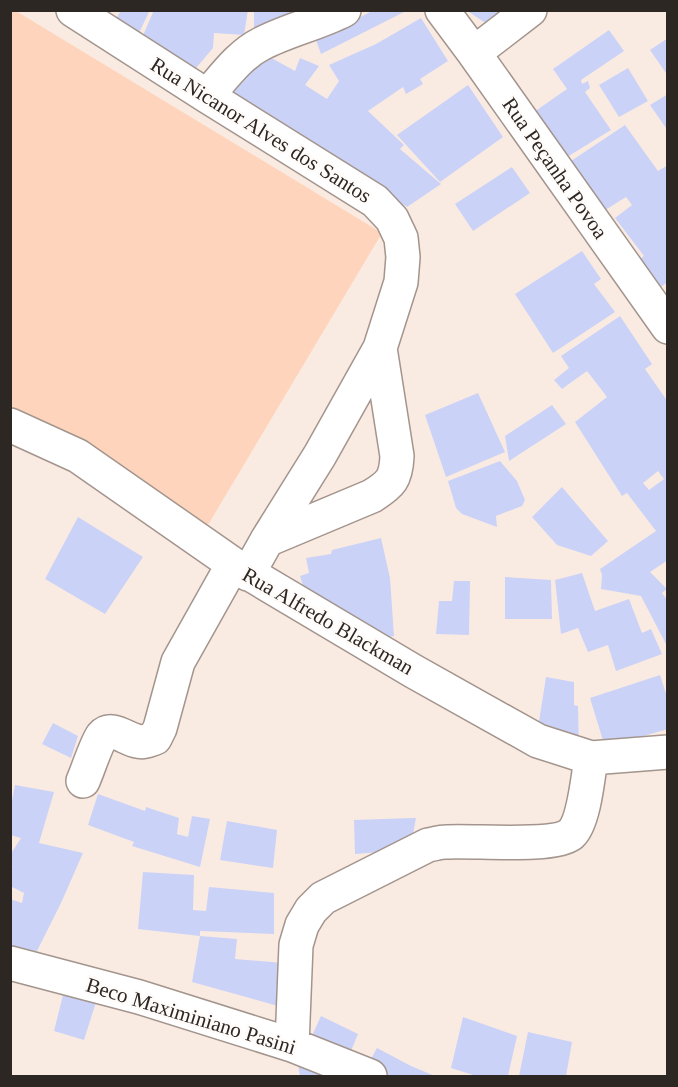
<svg xmlns="http://www.w3.org/2000/svg" width="678" height="1087" font-family="Georgia,serif">
<style>
.green{fill:#fed5bc}
.building{fill:#cbd2f7;fill-rule:evenodd}
.lines{fill:none;stroke-linecap:round;stroke-linejoin:round}
.minor-casing{stroke:#a3958d;stroke-width:36}
.minor{stroke:#fff;stroke-width:33}
.labels{text-anchor:middle;stroke-width:5;stroke-linejoin:round;paint-order:stroke}
.street-label{font-size:21px;fill:#2d2724;stroke:#fefbf9}
</style>
<rect width="100%" height="100%" fill="#faebe2"/>
<path class="green" d="M10,11H16L382,233L205,530L11,412Z"/>
<path class="building" d="M121,10H150L137,37L114,23Z
M154,10H248L244,35L214,33L213,48L191,74L141,40Z
M254,10H322L271,28L254,27Z
M374,10H408L321,54L316,40Z
M466,10H506L493,28Z
M421,18L448,61L420,79L423,84L406,94L403,87L368,111L404,145L400,149L441,184L407,207L229,90L266,55L295,71L300,58L319,66L305,85L327,99L339,81L329,65L376,44Z
M609,30L624,51L581,80L582,84L588,81L590,88L585,92L611,130L567,157L534,112L567,89L553,69Z
M668,38V76L650,50Z
M628,68L648,101L619,117L599,85Z
M468,85L503,137L440,182L397,135Z
M668,94V131L650,105Z
M625,125L658,171L668,165V282L655,291L636,262L644,256L615,218L632,205L626,197L602,212L568,163Z
M512,167L530,193L473,231L455,204Z
M582,251L601,279L594,284L615,312L553,353L515,294Z
M620,316L652,364L645,369L668,402V560L650,572L667,589L662,593L668,601V648L641,596L601,589L602,575L600,569L656,531L627,493L622,496L575,422L607,397L587,371L562,389L554,380L569,368L561,356ZM658,471L664,479L649,490L643,483Z
M478,393L505,452L446,477L425,415Z
M552,405L566,424L509,461L505,436Z
M500,461L517,481L525,500L522,506L496,516L497,527L462,514L456,508L448,481Z
M562,487L608,541L591,556L557,545L532,517Z
M78,517L143,557L105,614L45,579Z
M381,538L390,578L394,636L364,642L308,602L300,576L309,573L306,558L331,554L332,550Z
M582,573L595,611L629,599L642,633L651,629L662,654L616,671L608,645L588,652L578,628L561,634L555,580Z
M505,577L551,580L552,619H505Z
M454,581H470L469,635L436,634L439,601H452Z
M660,675L668,700V729L605,747L590,698Z
M546,677L574,682V705L578,706L579,749L537,734Z
M53,723L78,736L71,758L42,744Z
M15,785L54,792L39,843L83,853L61,903L34,957L10,951V899L22,903L24,893L10,886V869L13,866H10V855L21,838L10,835V801H12Z
M98,794L145,811L146,807L179,818L177,834L188,837L192,816L210,819L200,867L132,846L134,842L88,825Z
M413,818H416L411,845L393,851L355,854L354,820Z
M227,821L277,830L273,868L220,860Z
M143,872L194,875L193,910L206,911L209,887L274,893V934L200,931V936L237,939L235,959L284,963L278,1006L192,982L200,936L138,929Z
M64,991L97,999L84,1040L54,1031Z
M321,1016L358,1034L348,1058L311,1038Z
M463,1017L517,1036L508,1076H476L451,1068Z
M528,1032L572,1042L566,1076H519Z
M377,1048L411,1066L435,1076H386L366,1068Z
M298,1064L329,1076H300Z"/>
<g class="lines">
<g class="minor-casing">
<path id="minor" d="M73,10L207,96L375,201L392,219L401,238L403,257L401,282L380,348L320,455L267,540L248,574
M442,10L474,53L668,327
M474,53L530,10
M207,96C223,78 239,55 261,44C287,30 317,24 344,10
M10,425L78,456L233,564L413,671L538,741L591,758L668,752
M267,540L372,496C391,484 396,479 397,456L380,348
M83,781C88,770 96,744 102,736C111,725 126,739 137,741C144,743 149,740 155,738L160,728L178,662L233,564
M10,963L139,997L292,1045L370,1076
M292,1045L296,945L302,925L311,910L323,898L428,845C434,844 440,842 446,842C472,840 554,848 571,834C584,822 588,777 591,758"/>
</g>
<use href="#minor" class="minor"/>
</g>
<g class="labels">
<g class="street-label">
<text transform="translate(261 130) rotate(32)" y="7">Rua Nicanor Alves dos Santos</text>
<text transform="translate(555 168) rotate(55)" y="7">Rua Peçanha Povoa</text>
<text transform="translate(328 621) rotate(30)" y="7">Rua Alfredo Blackman</text>
<text transform="translate(191 1016) rotate(17)" y="7">Beco Maximiniano Pasini</text>
</g>
</g>
<rect width="678" height="1087" fill="none" stroke="#2d2724" stroke-width="24"/>
</svg>
